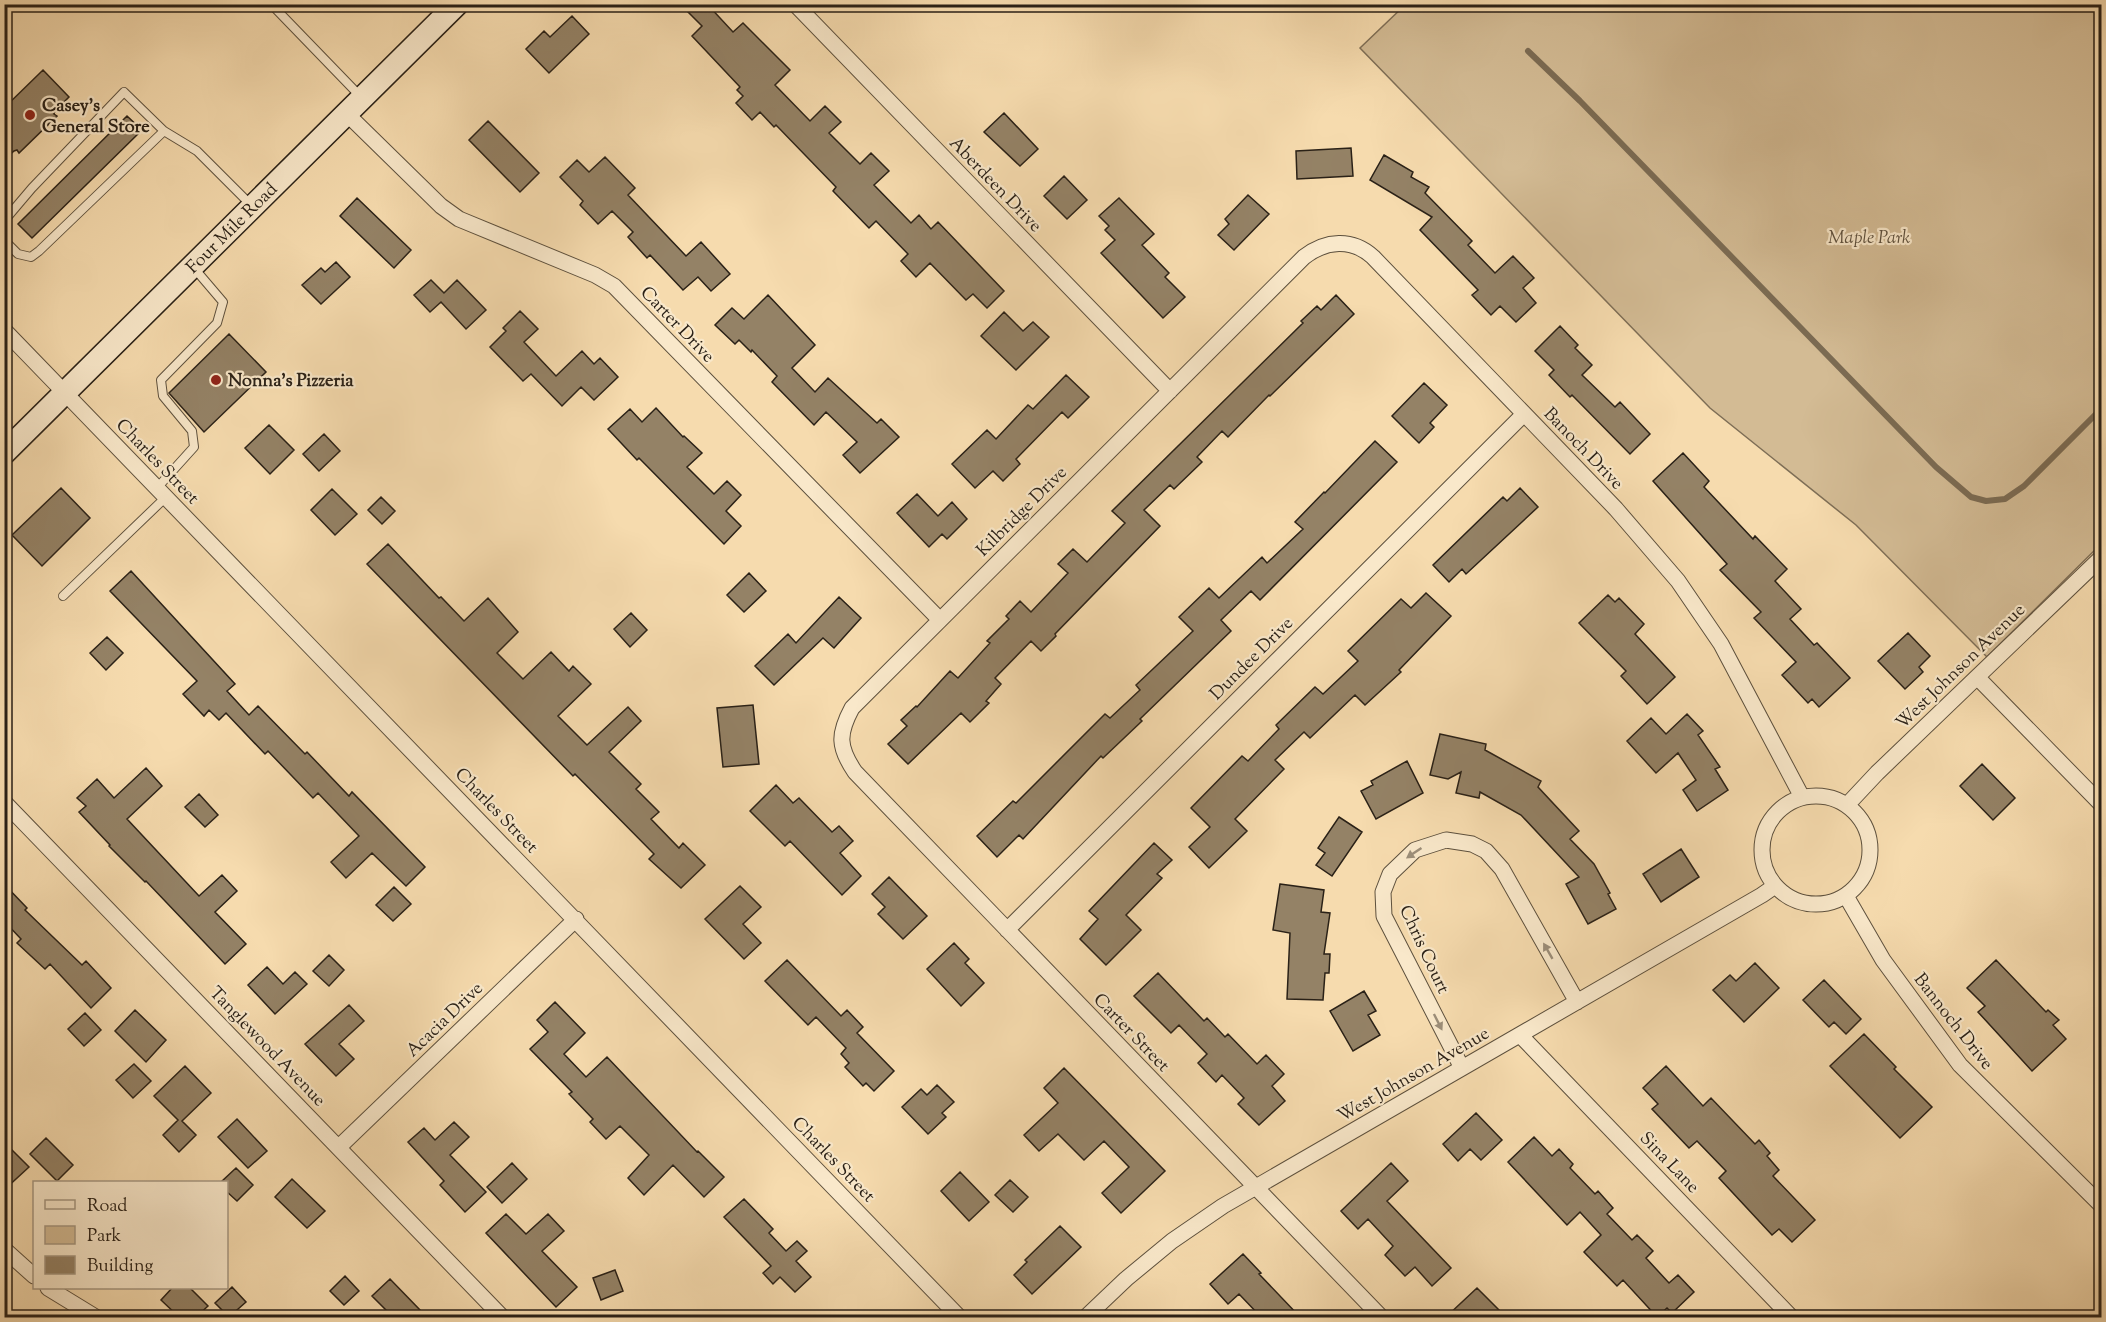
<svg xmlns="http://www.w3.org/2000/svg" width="2106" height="1322" font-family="'Sorts Mill Goudy',serif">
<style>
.green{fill:#d3bb94;stroke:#7e6e56;stroke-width:1.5}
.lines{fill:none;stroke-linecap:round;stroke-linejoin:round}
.stream{stroke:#7b6b53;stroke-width:6}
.building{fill:#948266;stroke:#2a2117;stroke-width:1.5}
.service-casing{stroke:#5d503d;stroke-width:10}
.minor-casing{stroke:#5d503d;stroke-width:17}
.secondary-casing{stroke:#2a2117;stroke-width:25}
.service{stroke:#f9e8ca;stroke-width:8}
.minor{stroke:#f9e8ca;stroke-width:15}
.secondary{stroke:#f9e8ca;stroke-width:22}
.oneway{fill:#9c8e79}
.poi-dot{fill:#8f2418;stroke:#f9e8ca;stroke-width:2}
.labels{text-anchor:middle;stroke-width:4.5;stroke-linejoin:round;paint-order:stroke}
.poi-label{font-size:18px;font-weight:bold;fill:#2a2117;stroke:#f9e8ca;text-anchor:start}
.street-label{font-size:18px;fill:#2a2117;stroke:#f9e8ca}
.park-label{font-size:18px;font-style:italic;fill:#5d4f3c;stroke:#f9e8ca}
</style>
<rect width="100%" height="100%" fill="#f6dbae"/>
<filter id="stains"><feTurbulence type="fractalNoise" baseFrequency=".00333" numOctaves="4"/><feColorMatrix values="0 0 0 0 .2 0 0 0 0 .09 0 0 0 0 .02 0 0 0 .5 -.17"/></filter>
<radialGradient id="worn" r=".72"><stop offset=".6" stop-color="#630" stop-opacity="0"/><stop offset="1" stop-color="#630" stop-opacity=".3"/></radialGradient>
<path class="green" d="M1405,5H2101V544L1987,657L1856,525L1710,408L1360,48Z"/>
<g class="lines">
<path class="stream" d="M1528,51L1580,101L1936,467L1971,497L1986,501L2005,499L2024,486L2102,408"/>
</g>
<path class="building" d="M680,4H707L733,32L743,23L790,70L775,85L810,121L825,106L841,122L829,133L860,164L871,153L889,171L874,185L911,223L919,215L931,229L938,222L1004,291L987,308L973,294L966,300L930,263L916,277L901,261L908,254L876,221L869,228L833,191L836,187L776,125L774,127L760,112L752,120L736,103L743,96L737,90L740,87L692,36L702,26Z
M572,16L589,34L549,73L526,49L544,31L550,37Z
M43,70L69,97L55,111L54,114L57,116L19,153L17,150L14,151L4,160V108Z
M1004,113L1038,149L1020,166L984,132Z
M127,116L142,130L32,238L18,224Z
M488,121L539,173L520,192L469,140Z
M1351,148L1353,176L1297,179L1296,151Z
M1384,155L1413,172L1411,177L1429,187L1425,193L1472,241L1468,245L1495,273L1513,256L1534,278L1523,288L1536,303L1516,322L1500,306L1491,315L1472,295L1478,290L1420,230L1432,217L1370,180Z
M605,157L635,188L628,195L686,256L701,242L730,274L711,291L698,277L683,290L650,255L647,258L628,237L633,232L612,211L598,224L580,205L583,201L560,177L577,160L589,172Z
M1064,176L1087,200L1067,219L1044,196Z
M1248,195L1269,214L1234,250L1218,235L1229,224L1225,219Z
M357,198L411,250L394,268L340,216Z
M1119,198L1154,234L1142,245L1169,273L1165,277L1185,297L1163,318L1101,253L1115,240L1105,230L1109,226L1099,216Z
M336,262L350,277L321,304L302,285L321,268L325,272Z
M431,280L444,293L457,280L486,310L466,329L441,302L430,312L414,295Z
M768,295L815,345L792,368L815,392L828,378L877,423L881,419L899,437L860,473L843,455L857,442L826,412L814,425L772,382L777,376L752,350L751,352L739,340L735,344L715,325L732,308L744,319Z
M1336,295L1354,314L1270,396L1269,395L1228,437L1222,431L1197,457L1202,462L1174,489L1170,485L1144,510L1160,526L1055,634L1056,636L1041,651L1031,641L995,678L1001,684L986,701L989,703L970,722L961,713L908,764L888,744L907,726L901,720L916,706L917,707L950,671L958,678L990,643L987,641L1009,619L1006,616L1020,601L1031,612L1068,573L1058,564L1073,549L1087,562L1125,523L1112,511L1303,323L1301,321L1317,306L1321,310Z
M520,311L538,329L524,342L556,376L582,351L594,364L600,358L618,377L594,400L581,387L562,406L531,374L523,381L490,347L506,331L503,328Z
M1004,312L1023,331L1033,322L1049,337L1016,370L981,336Z
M1560,326L1578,345L1575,348L1592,365L1582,375L1615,407L1620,402L1650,434L1630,454L1572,395L1570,397L1549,375L1554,370L1535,351Z
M229,334L266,372L204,432L169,393Z
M1066,375L1089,397L1068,418L1062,412L1016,459L1020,464L1003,481L993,471L975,488L952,464L987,430L996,439L1028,405L1033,409Z
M1424,383L1447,405L1430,423L1434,427L1419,443L1392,416Z
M656,408L683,437L684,436L702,453L687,467L714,494L727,481L741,495L726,511L741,526L724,544L639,458L637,460L608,429L630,409L642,422Z
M269,425L294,450L270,474L245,448Z
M324,434L340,451L319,471L303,454Z
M1375,441L1397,462L1260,600L1251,591L1221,620L1231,631L1140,719L1142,721L1103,758L1101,756L1023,839L1019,835L997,857L977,836L1013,801L1016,803L1105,714L1110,718L1140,690L1136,685L1193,631L1179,617L1209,588L1219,598L1262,557L1267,563L1303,529L1295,522L1324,492L1325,493Z
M1683,453L1709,481L1704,487L1753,539L1755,536L1787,569L1775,581L1801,609L1790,619L1814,645L1817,643L1850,678L1819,707L1812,699L1808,703L1782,675L1796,662L1754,618L1761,612L1720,570L1727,564L1653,481Z
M61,488L90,518L42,566L12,535Z
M1520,488L1538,507L1466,574L1462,569L1449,582L1433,565L1503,497L1507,501Z
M332,489L357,514L335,535L311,510Z
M917,494L938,516L952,502L967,519L947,539L942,534L929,547L897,513Z
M381,497L395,511L382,524L368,510Z
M388,544L439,598L441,597L464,621L488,598L518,632L497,653L523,679L551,652L569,671L573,666L591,684L558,716L587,745L628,707L641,721L609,752L641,784L636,789L659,812L651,819L679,848L683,843L705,865L681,888L649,859L654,854L575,774L573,776L367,564Z
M131,571L235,684L227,691L249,715L258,706L305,754L307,752L349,796L352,792L425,867L406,886L372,853L346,878L331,862L359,836L318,793L313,798L268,751L265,754L226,713L219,720L209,710L204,716L183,694L197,681L110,591Z
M749,573L766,591L744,612L727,595Z
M1426,593L1451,616L1399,670L1401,672L1365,705L1355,695L1310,738L1304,732L1275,760L1284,769L1235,819L1247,831L1209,868L1189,847L1210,827L1191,808L1242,756L1248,761L1279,729L1276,725L1315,687L1323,694L1358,661L1348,651L1401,599L1411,608Z
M1608,595L1615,602L1619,598L1644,624L1635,634L1675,677L1647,704L1621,676L1626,671L1579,623Z
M839,597L861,618L834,648L823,638L774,685L755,666L788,634L796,643Z
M631,613L647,630L630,647L614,629Z
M1908,633L1930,656L1919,667L1923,672L1905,689L1878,661Z
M107,637L123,653L106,670L90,653Z
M753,705L759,764L723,767L717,708Z
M1687,714L1703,731L1698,735L1720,767L1715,769L1728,790L1697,811L1683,790L1696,780L1678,753L1656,773L1627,741L1651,718L1666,734Z
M1440,734L1486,744L1485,750L1541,781L1538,787L1579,831L1570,839L1594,864L1610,893L1608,894L1616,909L1588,924L1566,884L1579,877L1521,815L1480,792L1479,798L1456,793L1461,772L1448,779L1430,775Z
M1407,761L1423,793L1376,819L1361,791L1373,785L1371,781Z
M1982,764L2015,798L1993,820L1960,786Z
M146,768L162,786L127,819L199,896L222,875L237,891L215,912L246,944L225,964L146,881L145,882L109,846L110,845L79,812L86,806L77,798L97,779L114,798Z
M776,785L793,803L799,798L832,832L839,826L853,841L840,853L861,876L842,895L790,841L785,846L750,811Z
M199,794L218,815L205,827L185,807Z
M1339,817L1362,832L1332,876L1316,865L1325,853L1318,848Z
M1154,843L1172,860L1157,874L1162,878L1126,915L1141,930L1106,965L1080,939L1098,919L1089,911Z
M1681,849L1699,877L1661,902L1643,874Z
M889,877L927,916L903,939L878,914L885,907L872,894Z
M4,884L27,908L25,910L82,965L86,961L111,988L91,1008L50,964L45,969L17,943L21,939L4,921Z
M1280,884L1324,890L1321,912L1330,913L1324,954H1330L1329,973H1325L1323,1000L1287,999L1290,933L1273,930Z
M740,886L761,907L743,924L761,943L744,959L705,919Z
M394,887L411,904L393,921L376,905Z
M954,943L969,959L965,963L984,983L961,1006L927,969Z
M329,955L344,970L329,986L313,971Z
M787,960L841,1016L847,1010L863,1027L857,1033L894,1071L874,1091L866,1083L863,1086L845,1067L849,1063L841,1054L846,1048L816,1017L808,1025L765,981Z
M1996,960L2046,1012L2048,1010L2059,1020L2053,1025L2066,1039L2032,1071L1978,1012L1985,1006L1967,988Z
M1755,963L1779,988L1744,1022L1713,990L1730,975L1736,981Z
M267,967L283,984L295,972L307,984L275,1014L248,985Z
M1158,973L1204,1021L1207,1018L1225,1037L1228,1034L1257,1064L1266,1055L1284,1074L1272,1086L1285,1101L1259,1125L1238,1104L1244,1098L1222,1075L1216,1082L1198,1063L1207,1054L1179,1025L1171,1033L1134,996Z
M1824,980L1861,1019L1846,1034L1834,1022L1829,1027L1803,1000Z
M1364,991L1376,1011L1368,1015L1380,1035L1353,1051L1330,1011Z
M555,1002L585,1033L564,1054L586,1077L607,1057L697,1152L698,1151L724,1177L704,1197L673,1165L644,1195L628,1178L649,1155L620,1126L606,1139L590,1122L593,1119L569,1094L572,1092L530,1049L548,1032L537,1020Z
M349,1005L364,1021L339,1044L354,1059L336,1076L305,1044Z
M135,1010L166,1040L146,1062L115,1031Z
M85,1013L101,1030L84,1046L68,1029Z
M1864,1034L1896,1067L1894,1069L1932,1107L1900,1138L1830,1066Z
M134,1064L151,1081L133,1098L116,1080Z
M185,1066L211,1093L182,1121L196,1135L179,1152L163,1135L178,1120L154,1096Z
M1666,1066L1703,1106L1711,1098L1755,1144L1759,1140L1770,1153L1767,1156L1779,1170L1773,1176L1815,1220L1792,1242L1779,1229L1772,1235L1719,1178L1726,1171L1697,1141L1689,1148L1652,1109L1658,1104L1643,1088Z
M1064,1068L1165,1171L1121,1213L1102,1193L1129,1167L1104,1141L1084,1160L1058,1134L1039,1151L1024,1135L1058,1103L1044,1088Z
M937,1085L954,1102L942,1113L946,1117L928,1134L902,1107L921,1089L927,1095Z
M1476,1113L1502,1140L1481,1160L1470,1149L1458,1161L1443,1144Z
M237,1119L267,1151L248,1168L218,1137Z
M454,1122L469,1137L450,1155L486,1192L465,1212L440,1185L444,1181L408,1142L424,1128L435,1140Z
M1534,1137L1552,1156L1559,1149L1573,1164L1570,1168L1595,1194L1598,1191L1613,1208L1607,1214L1632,1240L1637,1235L1653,1251L1646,1258L1669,1283L1678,1275L1694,1292L1672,1313L1667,1308L1657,1317L1623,1280L1617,1286L1584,1252L1601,1235L1580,1212L1567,1225L1508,1162Z
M46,1138L73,1165L57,1181L30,1154Z
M4,1142L29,1167L4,1190Z
M512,1163L527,1179L502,1203L487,1187Z
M1391,1163L1408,1181L1387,1201L1451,1268L1432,1286L1415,1267L1405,1276L1385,1255L1393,1246L1368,1219L1358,1229L1341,1211Z
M236,1168L253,1185L237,1201L226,1191V1182H221Z
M960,1172L989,1202L969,1221L941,1191Z
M292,1179L325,1211L307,1228L275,1197Z
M1010,1180L1028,1197L1013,1212L995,1195Z
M744,1199L773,1229L769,1233L786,1251L797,1241L807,1251L796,1261L811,1277L795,1292L780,1277L773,1284L763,1273L771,1266L724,1217Z
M506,1214L526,1234L548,1214L564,1231L542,1251L577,1287L556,1307L486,1233Z
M1060,1226L1081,1247L1032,1294L1014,1275L1027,1262L1025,1260Z
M1243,1254L1261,1273L1259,1274L1300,1317H1261L1239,1294L1228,1304L1210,1284Z
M615,1270L623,1291L601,1300L593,1278Z
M345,1276L359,1291L344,1305L330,1291Z
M390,1279L420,1310L412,1317H393L372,1296Z
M173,1287H189L208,1306L196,1317H179L161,1300Z
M232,1287L246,1302L229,1317L215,1303Z
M1477,1288L1506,1317H1446Z"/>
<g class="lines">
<g class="service-casing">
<path id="service" d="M271,4L360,96
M4,221L32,188L124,92L164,131L197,151L251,205
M4,240L18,254L31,257L39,251L164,131
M157,488L194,447L192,431L163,396L161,380L217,323L223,302L194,268
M63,596L166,497"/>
</g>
<g class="minor-casing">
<path id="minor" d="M795,4L1170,391
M347,114L441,206L459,219L595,275L614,286L940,620
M4,330L960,1318
M1977,677L2102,805
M1762 850a54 54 0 1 1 108 0a54 54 0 1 1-108 0Z
M4,802L503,1318
M1847,805L1877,773L2102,557
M1846,896L1883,960L1960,1065L2102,1206
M1007,930L1524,414
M1520,1035L1792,1318
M1462,1068L1384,916L1383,892L1390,874L1415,850L1446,840L1472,844L1486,851L1502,869L1577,1002
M339,1147L576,919
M4,1249L34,1276
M48,1288L97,1318
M1085,1318L1126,1279L1172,1241L1223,1206L1762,895L1775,886
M1382,1318L855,772C838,747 838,734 852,708L1304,257C1326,240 1352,238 1373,257L1616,509L1678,581L1721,644L1802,797"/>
</g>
<g class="secondary-casing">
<g id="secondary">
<path id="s1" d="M4,453L457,4"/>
</g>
</g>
<use href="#service" class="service"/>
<use href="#minor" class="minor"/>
<use href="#secondary" class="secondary"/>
</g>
<defs><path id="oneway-solid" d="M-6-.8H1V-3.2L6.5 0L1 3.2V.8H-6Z" transform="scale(1.5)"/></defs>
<g class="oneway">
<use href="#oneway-solid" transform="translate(1414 853) rotate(146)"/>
<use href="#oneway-solid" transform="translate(1548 951) rotate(-120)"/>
<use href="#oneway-solid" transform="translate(1438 1022) rotate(63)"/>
</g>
<g class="poi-dot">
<circle cx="30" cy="115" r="6"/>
<circle cx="216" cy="380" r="6"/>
</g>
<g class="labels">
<g class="poi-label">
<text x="42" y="111">Casey's<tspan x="42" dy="21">General Store</tspan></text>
<text x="228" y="386">Nonna's Pizzeria</text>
</g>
<g class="street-label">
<text transform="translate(996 184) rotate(46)" y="6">Aberdeen Drive</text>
<text dy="6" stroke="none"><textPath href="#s1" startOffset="320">Four Mile Road</textPath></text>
<text transform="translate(678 324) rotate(46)" y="6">Carter Drive</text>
<text transform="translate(1584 448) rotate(46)" y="6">Banoch Drive</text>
<text transform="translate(158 461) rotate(46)" y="6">Charles Street</text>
<text transform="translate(1021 511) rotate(-45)" y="6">Kilbridge Drive</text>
<text transform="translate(1251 658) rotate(-45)" y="6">Dundee Drive</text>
<text transform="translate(1960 666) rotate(-44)" y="6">West Johnson Avenue</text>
<text transform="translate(497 810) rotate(46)" y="6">Charles Street</text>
<text transform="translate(1425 949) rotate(65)" y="6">Chris Court</text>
<text transform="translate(444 1019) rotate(-44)" y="6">Acacia Drive</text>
<text transform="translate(1954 1021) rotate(52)" y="6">Bannoch Drive</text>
<text transform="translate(1132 1032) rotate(46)" y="6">Carter Street</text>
<text transform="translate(268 1046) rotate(46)" y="6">Tanglewood Avenue</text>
<text transform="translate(1413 1074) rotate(-30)" y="6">West Johnson Avenue</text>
<text transform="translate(834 1159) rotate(46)" y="6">Charles Street</text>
<text transform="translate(1670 1162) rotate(46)" y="6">Sina Lane</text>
</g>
<g class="park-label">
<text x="1869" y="243">Maple Park</text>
</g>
</g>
<rect width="2106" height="1322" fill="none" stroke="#f6dbae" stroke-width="24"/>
<rect x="6" y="6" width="2094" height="1310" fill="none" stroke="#2a2117" stroke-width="3"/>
<rect x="12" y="12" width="2082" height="1298" fill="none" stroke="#2a2117" stroke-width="1.5"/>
<rect x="33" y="1181" width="195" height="108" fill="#f9e8ca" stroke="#a69882" stroke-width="1.5"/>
<rect x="45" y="1200" width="30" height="9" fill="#f9e8ca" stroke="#a69882" stroke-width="1.5"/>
<text x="87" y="1211" font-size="18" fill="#2a2117">Road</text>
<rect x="45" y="1226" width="30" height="18" fill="#d3bb94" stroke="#a69882" stroke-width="1.5"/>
<text x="87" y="1241" font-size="18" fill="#2a2117">Park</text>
<rect x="45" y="1256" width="30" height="18" fill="#948266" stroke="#a69882" stroke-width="1.5"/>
<text x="87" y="1271" font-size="18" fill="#2a2117">Building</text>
<rect width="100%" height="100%" filter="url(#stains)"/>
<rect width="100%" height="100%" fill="url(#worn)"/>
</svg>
